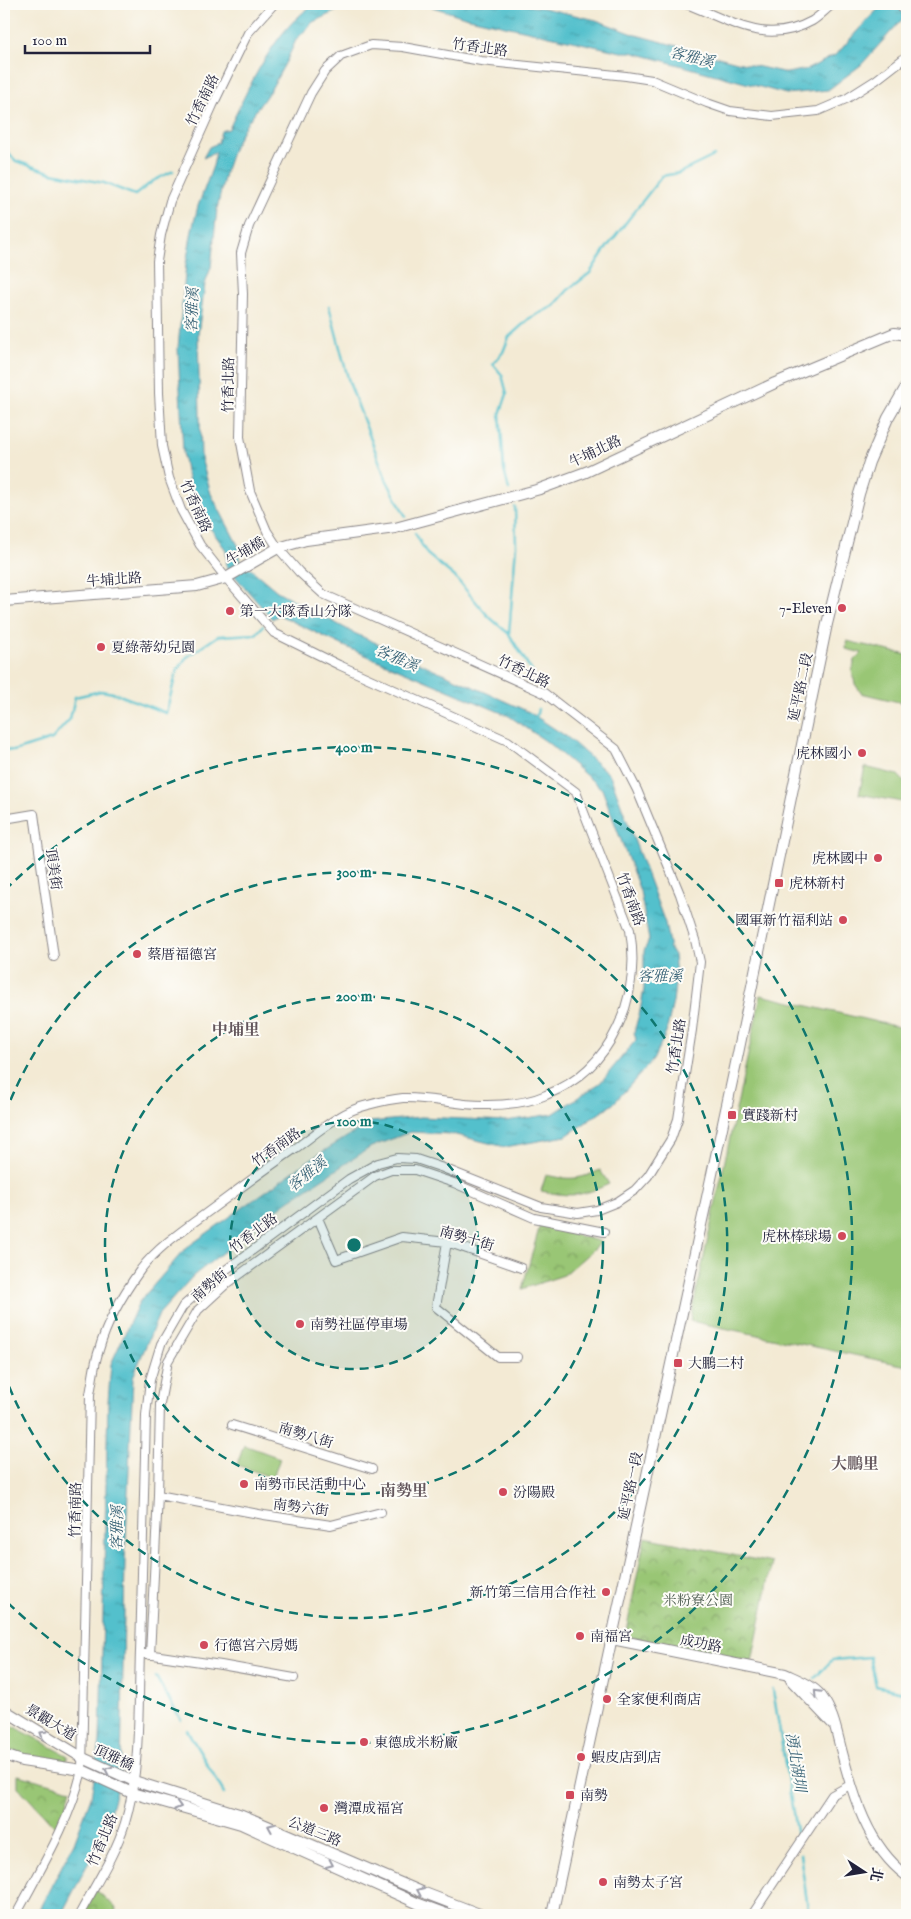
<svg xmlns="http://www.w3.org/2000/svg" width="911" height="1919" font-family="'IM FELL English','Noto Serif TC',serif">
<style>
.grass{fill:#99c674;stroke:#5e7458}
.park{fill:url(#park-crowns);stroke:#5e7458}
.water{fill:url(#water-ripples);stroke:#3a7184}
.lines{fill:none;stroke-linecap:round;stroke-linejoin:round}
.stream{stroke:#53c0cc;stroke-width:2.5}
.minor-casing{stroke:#8a8688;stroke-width:10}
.tertiary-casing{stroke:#8a8688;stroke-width:12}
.minor{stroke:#fff;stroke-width:8}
.tertiary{stroke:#fff;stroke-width:10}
.oneway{stroke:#9c9ca7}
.ring{fill:none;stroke:#0f766e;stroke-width:2.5;stroke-dasharray:9 6}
.poi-dot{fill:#d1495b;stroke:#fdfcf7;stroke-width:2}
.labels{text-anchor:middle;stroke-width:4;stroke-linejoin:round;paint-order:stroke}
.street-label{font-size:14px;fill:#22223b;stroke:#fdfcf7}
.poi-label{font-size:14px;fill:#22223b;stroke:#fdfcf7;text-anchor:start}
.park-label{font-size:14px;fill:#4c5b4f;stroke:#fdfcf7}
.water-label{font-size:15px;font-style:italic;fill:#366175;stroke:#fdfcf7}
.quarter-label{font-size:16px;font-weight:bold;fill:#64575d;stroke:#fdfcf7}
.centre{fill:#0f766e;stroke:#fdfcf7;stroke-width:2.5}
.ring-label{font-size:15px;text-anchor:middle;font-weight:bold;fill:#0f766e;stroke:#fdfcf7;stroke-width:4;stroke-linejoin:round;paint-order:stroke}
</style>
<defs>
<pattern id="park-crowns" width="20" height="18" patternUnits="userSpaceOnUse" patternTransform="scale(1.25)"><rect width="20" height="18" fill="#99c674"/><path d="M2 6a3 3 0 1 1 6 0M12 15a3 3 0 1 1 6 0" fill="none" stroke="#7ca060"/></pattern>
<pattern id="water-ripples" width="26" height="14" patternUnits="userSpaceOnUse" patternTransform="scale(1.25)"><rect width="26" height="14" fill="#53c0cc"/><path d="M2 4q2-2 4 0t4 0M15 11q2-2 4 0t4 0" fill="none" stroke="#449ca7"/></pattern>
</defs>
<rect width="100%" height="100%" fill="#fdfcf7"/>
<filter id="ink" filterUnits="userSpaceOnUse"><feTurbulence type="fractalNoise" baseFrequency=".02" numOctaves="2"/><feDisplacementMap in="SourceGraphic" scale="10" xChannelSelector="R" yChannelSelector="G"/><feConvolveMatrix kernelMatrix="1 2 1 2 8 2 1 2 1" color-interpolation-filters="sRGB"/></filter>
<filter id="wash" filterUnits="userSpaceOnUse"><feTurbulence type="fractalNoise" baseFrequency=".0096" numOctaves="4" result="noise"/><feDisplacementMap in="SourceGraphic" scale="20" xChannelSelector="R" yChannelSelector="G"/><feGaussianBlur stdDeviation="1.12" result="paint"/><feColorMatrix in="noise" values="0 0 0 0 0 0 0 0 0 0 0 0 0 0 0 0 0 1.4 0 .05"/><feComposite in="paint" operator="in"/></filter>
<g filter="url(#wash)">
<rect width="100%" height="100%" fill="#f3ead4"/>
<path class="grass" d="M847,641L907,655V704L861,693L855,684L852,671L855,660L862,653L846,649Z
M865,767L898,775L907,785L902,802L859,794Z
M761,995L907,1029V1366L690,1321Z
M600,1170L609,1184C580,1197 571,1197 541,1191L546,1175C569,1180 579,1180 600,1170Z
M244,1445L280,1458L273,1478L237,1465Z
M4,1721L68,1756L66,1763L27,1756L4,1748Z"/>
<path class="park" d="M540,1225L602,1242L564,1275L522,1289Z
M645,1537L772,1563L752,1662L625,1636Z
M18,1775L71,1789L66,1808L56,1828L18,1787Z
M96,1890L116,1908L115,1915H83Z"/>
<path class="water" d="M316,4H351L313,22L296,40L287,60L271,89L243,129L233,149L225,173L217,209L211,267L205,284L198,334L201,458L211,494L240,549V560L277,591L354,633L529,712L567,737L610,775L665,923L670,949L674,955L676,976L673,1002L666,1033L653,1060L613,1104L566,1136L505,1147L452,1134L410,1132L371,1147L284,1204L193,1276L159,1314L133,1377L125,1561L121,1772L105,1831L61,1915H36L74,1843L91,1797L100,1741L108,1402L111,1364L139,1302L186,1248L311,1159L371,1122L421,1117L506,1121L553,1114L600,1083L636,1040L634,1032L640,1011L644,989V951L649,940L640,891L602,789L547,742L509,716L344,646L279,615L272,619L227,567L226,550L210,528L192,490L186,471L183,452L178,348L186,264L192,230L198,206L213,166L216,152L203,158L209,147L218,143L221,131L229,129C247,90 277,24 316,4Z
M423,4H517L544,8L596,20L636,35L737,62L787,73L808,69L837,54L858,30L883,4H907V14L861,65L828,90L786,94L631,52H621L465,17Z"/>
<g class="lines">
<path class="stream" d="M4,149L16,161L52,173L104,183L135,195L153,181L173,171
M329,306L349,382L386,479L406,517
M509,490L504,470L500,414L507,394L502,375L493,364L503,352L509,337L530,318L554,306L568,290L590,273L604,251L662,176L679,173L714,156
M515,507L516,546L509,634L534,675
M415,533L427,554L455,577L488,616L509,634
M536,718L538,709
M4,749L14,751L52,739L70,719L75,697L101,691L114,693L166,713L177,670L187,657L218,636L256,634L263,626
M156,1677L181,1720
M815,1678L832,1660L870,1657L876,1686L907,1693
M773,1690L797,1837
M187,1730L224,1793
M800,1854L809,1915"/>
</g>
</g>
<g filter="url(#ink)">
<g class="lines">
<g class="minor-casing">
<path id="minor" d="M686,4C730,20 765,47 812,21C819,17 826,9 833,4
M899,4L907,15
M4,819L34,814L54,957
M318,1218L336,1260L402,1237L447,1242L521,1268
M447,1242L436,1307L498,1357H517
M232,1425L372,1469
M158,1495L264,1515L331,1525L381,1512
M150,1655L158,1495L160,1404L168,1361L198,1310L224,1286L375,1176L391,1170H415L454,1183L534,1218L604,1232
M294,1678L221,1665L140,1653L146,1415L150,1380L161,1344L183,1306L216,1277L349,1179L378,1163L397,1158L416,1159L443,1168L541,1207L578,1213L597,1210L617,1202L635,1190L648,1176L671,1139L678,1119L692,1030L700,962L695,940L680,894L637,790L616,749L544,693L323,594L299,572L278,548L267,531L250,491L240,437L243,294L241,253L249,226L311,93L325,71L341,56L371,45L403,47L481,61L626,76L652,80L707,103L730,111L772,116L818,111L846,99L876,80L907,56
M16,1915C41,1868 70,1822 82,1770L90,1394C93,1379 94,1364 99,1350C107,1321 123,1294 141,1269C158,1247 183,1230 205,1214C235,1192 265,1169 296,1148C318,1132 341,1111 368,1105C379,1102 392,1099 403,1098C431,1097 459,1106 487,1105C507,1105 528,1103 546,1095C613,1069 641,997 630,930L576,792L508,741L339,665L274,633L226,578L200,545L181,510L169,478L162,446L159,393L157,261L161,235L170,201L213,105L248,33L274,4
M79,1915C95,1885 115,1855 125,1823C141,1769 138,1707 140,1651
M752,1915L832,1795L850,1785"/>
</g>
<g class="tertiary-casing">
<path id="tertiary" d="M4,601L197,586L226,578L278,548L306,540L395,528L540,489L586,472L775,383L894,333L907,335
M612,1639L785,1674C798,1680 812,1685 821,1696C833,1712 836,1730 841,1749C853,1795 867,1846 907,1876
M791,1680L833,1724
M4,1710L83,1758L134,1781L242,1815L422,1892L482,1915
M4,1755L22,1761L82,1770L132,1793L241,1824L419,1904L449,1915
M552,1915L736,1063L827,624L859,494L869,462L888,418L907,385"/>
</g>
<use href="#minor" class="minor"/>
<use href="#tertiary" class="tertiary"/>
</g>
<defs><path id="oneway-chevron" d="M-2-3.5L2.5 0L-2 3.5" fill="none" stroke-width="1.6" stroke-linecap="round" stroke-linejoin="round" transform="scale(1.25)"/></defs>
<g class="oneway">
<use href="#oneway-chevron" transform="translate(817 1693) rotate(-134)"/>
<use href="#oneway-chevron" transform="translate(43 1734) rotate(-149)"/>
<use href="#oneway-chevron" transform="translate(108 1770) rotate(-155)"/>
<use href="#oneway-chevron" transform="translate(178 1806) rotate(16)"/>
<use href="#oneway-chevron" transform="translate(271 1827) rotate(-157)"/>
<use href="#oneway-chevron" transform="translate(330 1864) rotate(24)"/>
<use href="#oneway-chevron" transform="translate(420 1891) rotate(-157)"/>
</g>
</g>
<circle cx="354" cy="1245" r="124" fill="#0f766e" fill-opacity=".12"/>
<g class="ring">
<circle cx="354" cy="1245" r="124"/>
<circle cx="354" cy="1245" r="249"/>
<path d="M5 1114A373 373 0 1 1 5 1376"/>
<path d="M5 890A498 498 0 1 1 5 1600"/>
</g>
<g class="poi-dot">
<circle cx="842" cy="608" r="5"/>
<circle cx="230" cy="611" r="5"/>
<circle cx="101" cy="647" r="5"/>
<circle cx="862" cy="753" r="5"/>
<circle cx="878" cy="858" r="5"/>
<rect x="774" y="878" width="10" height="10" rx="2.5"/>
<circle cx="843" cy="920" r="5"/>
<circle cx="137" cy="954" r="5"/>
<rect x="727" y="1110" width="10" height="10" rx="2.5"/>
<circle cx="842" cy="1236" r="5"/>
<circle cx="300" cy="1324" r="5"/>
<rect x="673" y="1358" width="10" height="10" rx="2.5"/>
<circle cx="244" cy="1484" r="5"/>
<circle cx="503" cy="1492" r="5"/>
<circle cx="606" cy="1592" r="5"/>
<circle cx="580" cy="1636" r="5"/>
<circle cx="204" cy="1645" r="5"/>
<circle cx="607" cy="1699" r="5"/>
<circle cx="364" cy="1742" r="5"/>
<circle cx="581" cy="1757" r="5"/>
<rect x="565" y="1790" width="10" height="10" rx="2.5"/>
<circle cx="324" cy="1808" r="5"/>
<circle cx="603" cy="1882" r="5"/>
</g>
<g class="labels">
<g class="street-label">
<text transform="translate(480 47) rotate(8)" y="5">竹香北路</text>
<text transform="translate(202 100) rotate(-64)" y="5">竹香南路</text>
<text transform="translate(228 385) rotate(-89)" y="5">竹香北路</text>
<text transform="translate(595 451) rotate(-25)" y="5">牛埔北路</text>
<text transform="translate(196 506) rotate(66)" y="5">竹香南路</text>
<text transform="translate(245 551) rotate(-30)" y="5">牛埔橋</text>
<text transform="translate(114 579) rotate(-4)" y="5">牛埔北路</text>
<text transform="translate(524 671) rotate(26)" y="5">竹香北路</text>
<text transform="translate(800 687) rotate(-78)" y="5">延平路二段</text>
<text transform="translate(54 869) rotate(82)" y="5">頂美街</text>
<text transform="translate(631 899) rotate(70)" y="5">竹香南路</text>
<text transform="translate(676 1046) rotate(-81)" y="5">竹香北路</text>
<text transform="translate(276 1147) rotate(-35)" y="5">竹香南路</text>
<text transform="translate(253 1233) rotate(-37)" y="5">竹香北路</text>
<text transform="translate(467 1238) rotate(16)" y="5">南勢十街</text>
<text transform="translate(209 1285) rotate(-41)" y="5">南勢街</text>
<text transform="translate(306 1435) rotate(17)" y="5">南勢八街</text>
<text transform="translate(630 1486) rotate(-78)" y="5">延平路一段</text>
<text transform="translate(301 1507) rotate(7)" y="5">南勢六街</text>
<text transform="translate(75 1510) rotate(-89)" y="5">竹香南路</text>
<text transform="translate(701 1643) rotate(11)" y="5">成功路</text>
<text transform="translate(51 1722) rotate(31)" y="5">景觀大道</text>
<text transform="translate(114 1757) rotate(25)" y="5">頂雅橋</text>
<text transform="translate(315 1831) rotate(22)" y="5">公道三路</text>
<text transform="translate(102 1840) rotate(-67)" y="5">竹香北路</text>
</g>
<g class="poi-label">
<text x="832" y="613" text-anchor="end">7-Eleven</text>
<text x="240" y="616">第一大隊香山分隊</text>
<text x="111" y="652">夏綠蒂幼兒園</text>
<text x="852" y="758" text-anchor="end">虎林國小</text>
<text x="868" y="863" text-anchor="end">虎林國中</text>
<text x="789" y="888">虎林新村</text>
<text x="833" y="925" text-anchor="end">國軍新竹福利站</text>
<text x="147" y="959">蔡厝福德宮</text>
<text x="742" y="1120">實踐新村</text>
<text x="832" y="1241" text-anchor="end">虎林棒球場</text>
<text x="310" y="1329">南勢社區停車場</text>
<text x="688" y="1368">大鵬二村</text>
<text x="254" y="1489">南勢市民活動中心</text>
<text x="513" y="1497">汾陽殿</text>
<text x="596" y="1597" text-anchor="end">新竹第三信用合作社</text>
<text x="590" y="1641">南福宮</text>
<text x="214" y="1650">行德宮六房媽</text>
<text x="617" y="1704">全家便利商店</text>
<text x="374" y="1747">東德成米粉廠</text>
<text x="591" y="1762">蝦皮店到店</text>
<text x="580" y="1800">南勢</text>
<text x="334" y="1813">灣潭成福宮</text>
<text x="613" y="1887">南勢太子宮</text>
</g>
<g class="park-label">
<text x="698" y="1605">米粉寮公園</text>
</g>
<g class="water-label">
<text transform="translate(692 57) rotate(14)" y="5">客雅溪</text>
<text transform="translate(192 310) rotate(-88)" y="5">客雅溪</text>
<text transform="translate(397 658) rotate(23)" y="5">客雅溪</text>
<text x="660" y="981">客雅溪</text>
<text transform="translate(307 1174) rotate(-39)" y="5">客雅溪</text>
<text transform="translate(117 1528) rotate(-89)" y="5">客雅溪</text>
<text transform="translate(796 1762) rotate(81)" y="5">湧北湖圳</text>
</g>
<g class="quarter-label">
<text x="236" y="1035">中埔里</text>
<text x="855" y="1469">大鵬里</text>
<text x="404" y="1496">南勢里</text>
</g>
</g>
<circle cx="354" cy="1245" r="8" class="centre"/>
<g class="ring-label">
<text x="354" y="752">400 m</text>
<text x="354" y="877">300 m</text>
<text x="354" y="1001">200 m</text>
<text x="354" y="1126">100 m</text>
</g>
<rect width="911" height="1919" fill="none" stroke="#fdfcf7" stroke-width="20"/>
<g transform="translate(864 1872) rotate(102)" stroke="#fdfcf7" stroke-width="4" paint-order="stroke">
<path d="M0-4L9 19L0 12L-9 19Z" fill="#22223b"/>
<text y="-8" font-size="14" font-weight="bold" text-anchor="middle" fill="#22223b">北</text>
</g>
<path d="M25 45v8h125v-8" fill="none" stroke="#22223b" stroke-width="2.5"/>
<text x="32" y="45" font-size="15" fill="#22223b" stroke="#fdfcf7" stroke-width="4" paint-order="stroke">100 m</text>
</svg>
